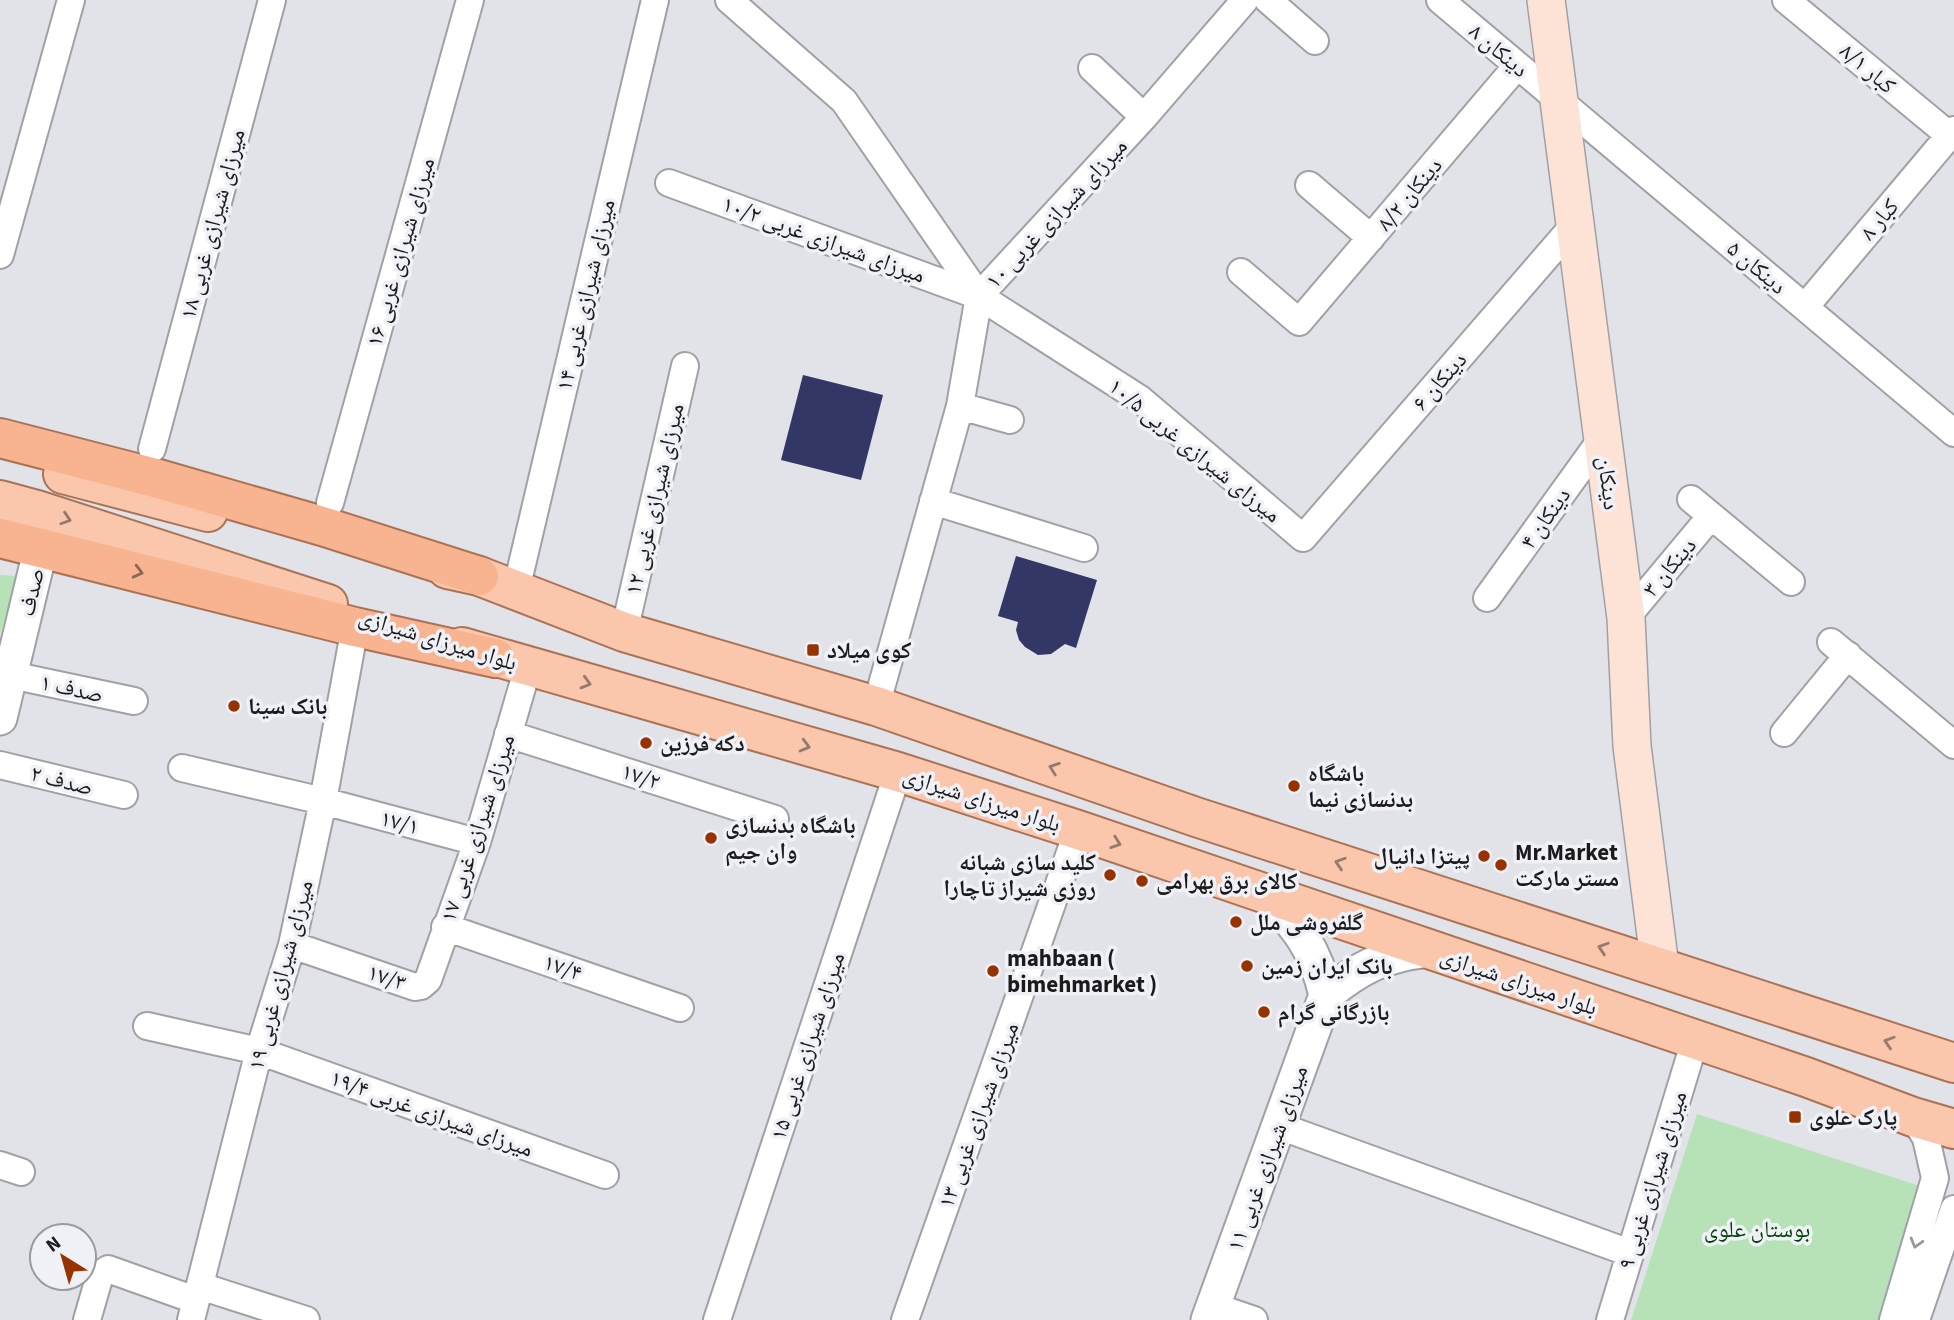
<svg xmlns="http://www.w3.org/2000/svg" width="1954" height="1320" font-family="'Source Sans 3','Noto Naskh Arabic',sans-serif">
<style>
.green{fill:#b7e2b7}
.building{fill:#323766}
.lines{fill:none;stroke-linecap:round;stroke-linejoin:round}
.minor-casing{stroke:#a0a1a6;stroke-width:30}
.tertiary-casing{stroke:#a0a1a6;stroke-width:37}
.secondary-casing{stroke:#a0a1a6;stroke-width:40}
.primary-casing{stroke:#aa7356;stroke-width:42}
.trunk-casing{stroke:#aa7356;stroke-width:42}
.minor{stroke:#fff;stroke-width:26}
.tertiary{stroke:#fff;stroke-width:33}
.secondary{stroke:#fde3d6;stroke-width:37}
.primary{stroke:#fac7ac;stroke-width:38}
.trunk{stroke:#f8b490;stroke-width:38}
.oneway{stroke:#967a6c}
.oneway2{stroke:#8a6856}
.oneway3{stroke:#989899}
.poi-dot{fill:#973300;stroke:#f0f1f6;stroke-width:2.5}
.labels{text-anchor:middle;stroke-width:7;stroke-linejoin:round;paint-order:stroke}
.street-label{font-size:23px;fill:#1b1b1d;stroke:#f0f1f6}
.poi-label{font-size:23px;font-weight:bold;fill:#1b1b1d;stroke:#f0f1f6;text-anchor:start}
.park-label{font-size:23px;fill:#004408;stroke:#f0f1f6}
</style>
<rect width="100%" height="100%" fill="#e2e3e8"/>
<path class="green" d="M0,575L18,576L0,634Z
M1697,1114L1920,1186L1883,1320H1631Z"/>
<path class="building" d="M803,375L883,395L861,480L781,460Z
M1016,556L1097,580L1076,648L1065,644L1051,654L1038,655L1025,647L1019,640L1016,630L1018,622L998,616Z"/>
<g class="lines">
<g class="minor-casing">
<path id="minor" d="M729,0L844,101L979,296
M1268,0L1315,41
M1440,0L1954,433
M1786,0L1949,135
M1092,68L1144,117
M669,183L979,296L1140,399L1303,538L1575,224
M1309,185L1371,238
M0,255L71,0
M1241,272L1299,322L1517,66
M1805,307L1954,130
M960,406L1010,420
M152,449L272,0
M1691,499L1791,582
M933,501L1084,548
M330,503L470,0
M516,590L655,0
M1487,598L1603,437
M1626,618L1711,516
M624,632L685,366
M1831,642L1954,745
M11,675L134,701
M876,706L960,406L979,296L1144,117L1245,0
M1784,733L1848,655
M508,734L775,819
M0,765L124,795
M182,768L323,801L477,842
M445,927L680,1008
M292,945L415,987L421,986L428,980L477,842L528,667
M147,1026L259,1051L605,1175
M1279,1126L1630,1253
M0,1165L21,1172
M200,1286L306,1320
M1213,1306L1254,1320
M87,1320L100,1275L108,1269L195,1300
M191,1320L259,1051L292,945L323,801L355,627
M717,1320L898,772
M905,1320L1078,830
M1610,1320L1695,1040
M1893,1320L1935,1178L1926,1138L1913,1117
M1916,1320L1954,1209"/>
</g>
<g class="tertiary-casing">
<path id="tertiary" d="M0,718L41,547
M1267,895C1299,928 1315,949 1326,995
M1208,1320L1326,995C1360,967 1384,955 1428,950"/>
</g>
<g class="secondary-casing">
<path id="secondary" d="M1546,0L1626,618L1632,746L1660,967"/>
</g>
<g class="primary-casing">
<path id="primary" d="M63,474L208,512
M0,500L37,510L328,604
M447,569L479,576L624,632L876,706L1196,817L1954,1063
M462,647L898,772L1078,830L1806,1077L1913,1117L1954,1129"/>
</g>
<g class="trunk-casing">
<path id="trunk" d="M0,438L155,478L322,526L479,576
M0,538L355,627L495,658"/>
</g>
<use href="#minor" class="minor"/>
<use href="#tertiary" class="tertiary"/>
<use href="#secondary" class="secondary"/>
<use href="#primary" class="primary"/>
<use href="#trunk" class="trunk"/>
</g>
<defs><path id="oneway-chevron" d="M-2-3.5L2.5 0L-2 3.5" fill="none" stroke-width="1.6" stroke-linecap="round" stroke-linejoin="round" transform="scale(1.75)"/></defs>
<g class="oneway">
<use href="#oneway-chevron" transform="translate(66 519) rotate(18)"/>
<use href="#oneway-chevron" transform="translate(586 683) rotate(16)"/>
<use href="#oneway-chevron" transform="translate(805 746) rotate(15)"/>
<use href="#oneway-chevron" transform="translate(1054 768) rotate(-161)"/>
<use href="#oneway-chevron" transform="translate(1116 843) rotate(19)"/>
<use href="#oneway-chevron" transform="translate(1340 863) rotate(-162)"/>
<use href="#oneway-chevron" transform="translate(1603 948) rotate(-162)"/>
<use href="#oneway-chevron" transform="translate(1889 1042) rotate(-162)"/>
</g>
<use class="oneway2" href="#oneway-chevron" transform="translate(138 572) rotate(14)"/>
<use class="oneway3" href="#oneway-chevron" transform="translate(1916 1243) rotate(106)"/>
<g class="poi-dot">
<rect x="806" y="643" width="14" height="14" rx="3.5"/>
<circle cx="234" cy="706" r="7"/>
<circle cx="646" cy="743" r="7"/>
<circle cx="1294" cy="786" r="7"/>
<circle cx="711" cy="838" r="7"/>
<circle cx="1484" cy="856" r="7"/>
<circle cx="1501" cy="865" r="7"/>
<circle cx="1110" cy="875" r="7"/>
<circle cx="1142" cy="881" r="7"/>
<circle cx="1236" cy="922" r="7"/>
<circle cx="1247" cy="966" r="7"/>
<circle cx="993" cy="971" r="7"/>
<circle cx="1264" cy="1012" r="7"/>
<rect x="1788" y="1110" width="14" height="14" rx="3.5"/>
</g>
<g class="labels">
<g class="street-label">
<text transform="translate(1499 50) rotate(40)" y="8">۸ دینکان</text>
<text transform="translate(1868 68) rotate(40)" y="8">۸/۱ کبار</text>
<text transform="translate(1409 194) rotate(-50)" y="8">دینکان ۸/۲</text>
<text transform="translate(1056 213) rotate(-47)" y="8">۱۰ میرزای شیرازی غربی</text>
<text transform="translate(1879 219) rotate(-50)" y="8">۸ کبار</text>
<text transform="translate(212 224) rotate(-75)" y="8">۱۸ میرزای شیرازی غربی</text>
<text transform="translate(824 239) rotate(20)" y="8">۱۰/۲ میرزای شیرازی غربی</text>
<text transform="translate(400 252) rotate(-74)" y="8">۱۶ میرزای شیرازی غربی</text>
<text transform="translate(1757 267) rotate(40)" y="8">۵ دینکان</text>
<text transform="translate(585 295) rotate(-77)" y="8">۱۴ میرزای شیرازی غربی</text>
<text transform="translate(1439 381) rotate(-49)" y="8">دینکان ۶</text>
<text transform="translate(1195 450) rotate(39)" y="8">۱۰/۵ میرزای شیرازی غربی</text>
<text transform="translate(1609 483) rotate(83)" y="8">دینکان</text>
<text transform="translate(654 499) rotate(-77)" y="8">۱۲ میرزای شیرازی غربی</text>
<text transform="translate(1545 518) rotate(-55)" y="8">دینکان ۴</text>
<text transform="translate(1669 567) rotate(-50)" y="8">۳ دینکان</text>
<text transform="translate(31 592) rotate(-77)" y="8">صدف</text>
<text transform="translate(438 639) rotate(17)" y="8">بلوار میرزای شیرازی</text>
<text transform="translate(72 688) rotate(12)" y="8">۱ صدف</text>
<text transform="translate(641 776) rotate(18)" y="8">۱۷/۲</text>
<text transform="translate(62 780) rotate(14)" y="8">۲ صدف</text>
<text transform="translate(982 799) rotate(18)" y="8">بلوار میرزای شیرازی</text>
<text transform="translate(400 822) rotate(15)" y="8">۱۷/۱</text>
<text transform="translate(477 828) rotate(-72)" y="8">۱۷ میرزای شیرازی غربی</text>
<text transform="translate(563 967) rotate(19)" y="8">۱۷/۴</text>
<text transform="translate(280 975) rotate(-75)" y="8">۱۹ میرزای شیرازی غربی</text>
<text transform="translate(387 977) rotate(18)" y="8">۱۷/۳</text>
<text transform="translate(1519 981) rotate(19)" y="8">بلوار میرزای شیرازی</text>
<text transform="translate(807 1046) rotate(-72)" y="8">۱۵ میرزای شیرازی غربی</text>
<text transform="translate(432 1113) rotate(20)" y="8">۱۹/۴ میرزای شیرازی غربی</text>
<text transform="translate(978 1115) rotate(-70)" y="8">۱۳ میرزای شیرازی غربی</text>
<text transform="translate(1267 1158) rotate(-70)" y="8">میرزای شیرازی غربی ۱۱</text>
<text transform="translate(1652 1180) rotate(-73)" y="8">میرزای شیرازی غربی ۹</text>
</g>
<g class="poi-label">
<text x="827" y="658">کوی میلاد</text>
<text x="248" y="714">بانک سینا</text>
<text x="660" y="751">دکه فرزین</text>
<text x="1308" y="781">باشگاه<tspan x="1308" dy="26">بدنسازی نیما</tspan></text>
<text x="725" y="833">باشگاه بدنسازی<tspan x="725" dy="26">وان جیم</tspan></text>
<text x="1515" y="860">Mr.Market<tspan x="1515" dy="26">مستر مارکت</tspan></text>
<text x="1470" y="864" text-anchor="end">پیتزا دانیال</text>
<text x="1096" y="870" text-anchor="end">کلید سازی شبانه<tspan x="1096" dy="26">روزی شیراز تاچارا</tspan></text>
<text x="1156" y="889">کالای برق بهرامی</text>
<text x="1250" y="930">گلفروشی ملل</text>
<text x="1007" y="966">mahbaan (<tspan x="1007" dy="26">bimehmarket )</tspan></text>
<text x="1261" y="974">بانک ایران زمین</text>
<text x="1278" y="1020">بازرگانی گرام</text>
<text x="1809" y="1125">پارک علوی</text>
</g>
<g class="park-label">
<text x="1757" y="1237">بوستان علوی</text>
</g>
</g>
<g transform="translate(63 1257) rotate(323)"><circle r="33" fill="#f0f1f6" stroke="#9b9b9f" stroke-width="2"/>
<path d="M0-5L12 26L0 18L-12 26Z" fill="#973300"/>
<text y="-10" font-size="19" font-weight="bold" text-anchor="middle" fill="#1b1b1d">N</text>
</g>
</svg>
